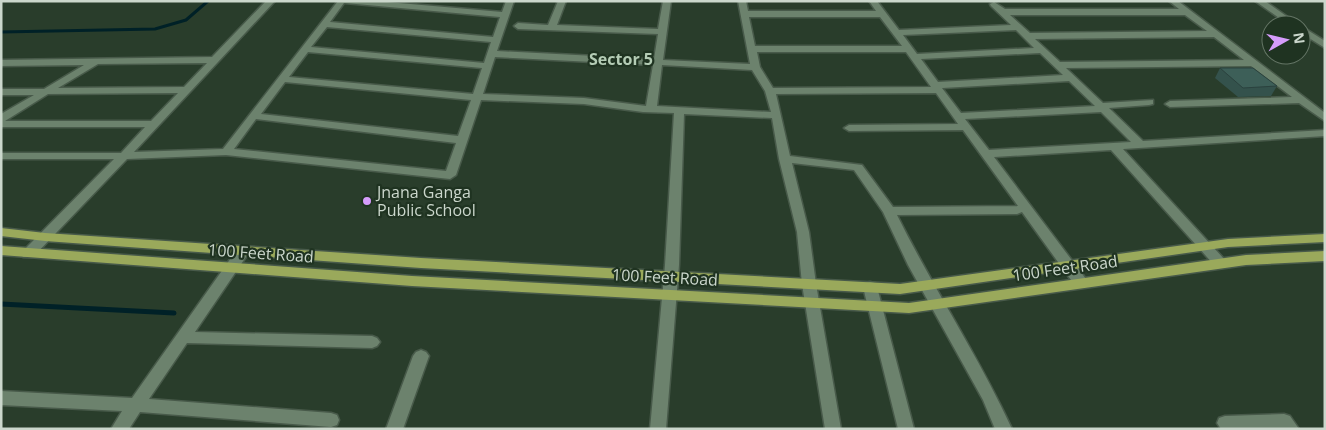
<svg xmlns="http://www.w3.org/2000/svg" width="1326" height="430" font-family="'Open Sans',sans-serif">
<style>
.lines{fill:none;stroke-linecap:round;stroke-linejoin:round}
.stream-far1{stroke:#002127;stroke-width:3}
.stream{stroke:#002127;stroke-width:5}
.minor-casing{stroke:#485a4a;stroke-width:3}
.major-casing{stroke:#485a4a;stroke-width:3}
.minor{fill:#6c826d;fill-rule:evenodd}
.major{fill:#9aa95b;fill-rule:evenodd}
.wall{fill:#34524c}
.building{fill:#3d5f58;stroke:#2b423e}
.poi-dot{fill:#d59cfb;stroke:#1f3321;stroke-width:2}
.labels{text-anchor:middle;stroke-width:4.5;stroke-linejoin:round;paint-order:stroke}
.far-quarter-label{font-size:16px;font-weight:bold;fill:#b4ccb5;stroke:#1f3321}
.poi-label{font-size:16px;fill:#cbd7cc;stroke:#1f3321;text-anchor:start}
.street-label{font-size:16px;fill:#cbd7cc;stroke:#1f3321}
</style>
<rect width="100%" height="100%" fill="#293d2b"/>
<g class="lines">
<path class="stream-far1" d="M1,32L155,29L186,20L208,1"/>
<path class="stream" d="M1,304L174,313"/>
<g class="minor-casing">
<path id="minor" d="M266,1H275L134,152L223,149L338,1H376L502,12L506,1H514L497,51L654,59L658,34L518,29L514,26L518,23L548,25L558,1H566L557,25L658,29L663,1H671L663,60L750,64L738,1H746L748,11H876L869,1H877L899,30L1011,25L991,6L990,4L994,2L1005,9H1179L1169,1H1178L1325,113V121L1299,103L1170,107L1165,104L1170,101L1292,97L1251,66L1066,68L1103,103L1153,100V104L1149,105L1109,108L1143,141L1325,130V136L1123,149L1225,260L1227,263L1225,266H1215L1111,150L994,157L1086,279L1088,283L1086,287H1076L1022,212L1017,214L897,215C933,288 978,355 1012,429H995L983,400L908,265L883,212L854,170L792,163L809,232L816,284L841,429H825L802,284L797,232L779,159L772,118L684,114L679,265L666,429H650L665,265L674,113L643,112L584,104L481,100L456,175L450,179L226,155L127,159L33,257H23L21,254L23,251L114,159H1V153H121L145,127H1V114L34,95H1V89H44L84,65L1,66V60L212,57ZM344,3H345L500,17L493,37L330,22ZM1010,15H1185L1207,31L1030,33ZM749,17H880L902,46H755ZM327,27L491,42L484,63L311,47ZM1016,30L1034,48L917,54L903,35ZM1214,37L1244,60L1060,62L1035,39ZM308,52L482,68L473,94L289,77ZM757,52H906L931,87L773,88L760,67ZM1040,53L1063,75L938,82L921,59ZM495,57L653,65L646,106L584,98L483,94ZM207,63L184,87L58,88L98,64ZM662,65L752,70L765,91L771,112L657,106ZM1069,81L1095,106L961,113L942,88ZM285,82L471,100L458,136L261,114ZM178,93L151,121H5L48,94ZM936,93L958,124L849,125L844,128L849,131L963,130L1018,206L893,207L862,165L790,156L776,94ZM1101,112L1131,142L989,150L965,119ZM256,119L456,143L446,171L234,149Z
M1255,1H1265L1299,25H1289Z
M1301,26L1325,41V48L1301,33Z
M243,247L248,248L250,251L195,332L372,336L377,338L380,342L377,346L372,348L187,343L149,399L331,413L337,415L339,420L337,425L331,427L140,412L129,429H111L122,411L1,405V391L132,398L238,248Z
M870,282L875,283L877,287L914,429H898L863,287L865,283Z
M421,350L426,352L429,356L403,429H386L413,356L416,352Z
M1284,414L1290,416L1299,429H1221L1217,423L1219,418L1225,416Z"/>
</g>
<g class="major-casing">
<path id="major" d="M1,228L45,233L421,258L900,284L1228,239L1325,234V242L1228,247L900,294L421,268L45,241L1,236Z
M1,246L412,276L909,303L1246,255L1325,251V261L1246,265L909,313L412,286L1,255Z"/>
</g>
<use href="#minor" class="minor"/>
<use href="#major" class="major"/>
</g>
<path class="wall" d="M1220,68L1277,86L1271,96L1238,97L1215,78Z"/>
<path class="building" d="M1220,68H1253L1277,86L1243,88Z"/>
<circle class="poi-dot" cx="367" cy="201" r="5"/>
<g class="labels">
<g class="far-quarter-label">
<text x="621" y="65">Sector 5</text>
</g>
<g class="poi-label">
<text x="377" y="198">Jnana Ganga<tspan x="377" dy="18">Public School</tspan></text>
</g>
<g class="street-label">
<text transform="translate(261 253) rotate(4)" y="6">100 Feet Road</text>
<text transform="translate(1065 268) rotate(-8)" y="6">100 Feet Road</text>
<text transform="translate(665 277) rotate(3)" y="6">100 Feet Road</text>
</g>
</g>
<rect width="1326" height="430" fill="none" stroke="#cbd7cc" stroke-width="5"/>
<g transform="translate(1286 40) rotate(82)"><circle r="24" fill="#1f3321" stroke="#647565"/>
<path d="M0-4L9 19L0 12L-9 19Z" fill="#d59cfb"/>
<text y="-8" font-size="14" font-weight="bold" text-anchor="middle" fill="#cbd7cc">N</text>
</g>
</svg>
